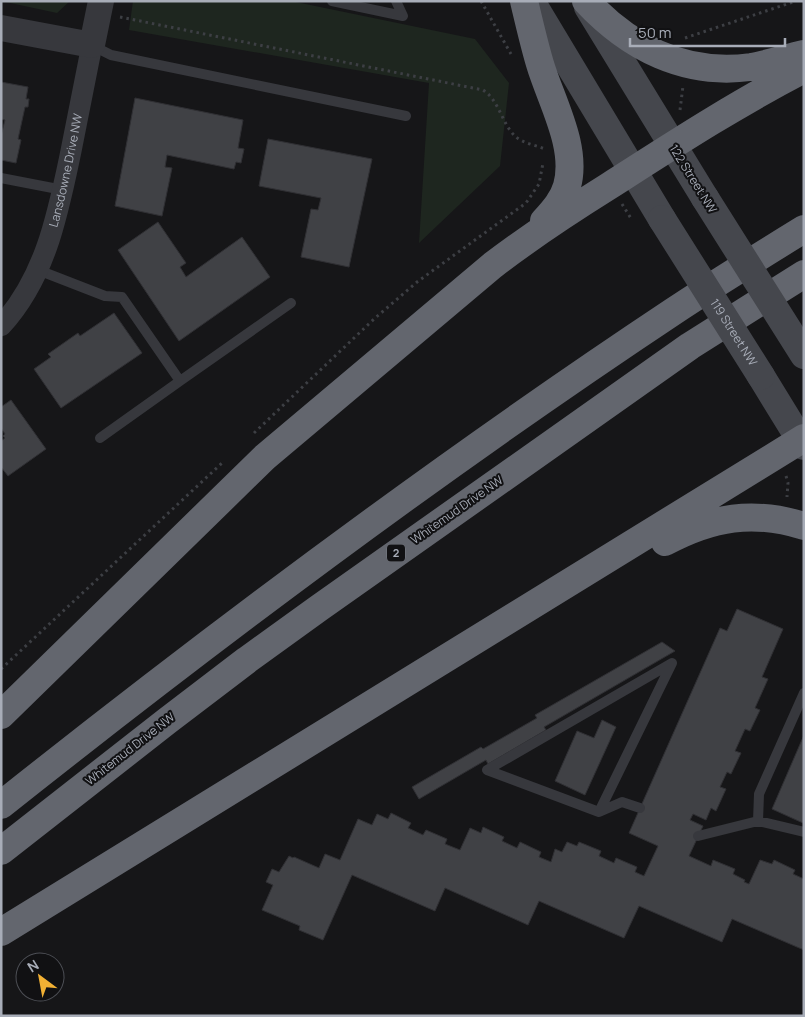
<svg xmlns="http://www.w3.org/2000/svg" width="805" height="1017" font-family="Manrope,sans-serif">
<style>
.green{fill:#1e261f}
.building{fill:#404145;stroke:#303034}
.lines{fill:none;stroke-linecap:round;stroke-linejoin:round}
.path{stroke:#3d3f44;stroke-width:3;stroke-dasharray:2.5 4;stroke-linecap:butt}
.service{stroke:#37383d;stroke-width:10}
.minor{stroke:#37383d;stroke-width:21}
.tertiary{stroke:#37383d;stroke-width:26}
.secondary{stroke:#45474d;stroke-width:28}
.motorway{stroke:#63666e;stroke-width:28}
.secondary-bridge{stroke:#45474d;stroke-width:28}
.labels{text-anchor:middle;stroke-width:4;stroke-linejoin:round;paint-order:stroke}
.shield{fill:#111113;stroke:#7b7e86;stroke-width:1}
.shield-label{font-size:11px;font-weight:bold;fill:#a8adb8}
.street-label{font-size:12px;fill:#a8adb8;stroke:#111113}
</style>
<rect width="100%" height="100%" fill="#161618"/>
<path class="green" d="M1,1H70L57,13Z
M133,1H291L475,39L509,83L500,166L419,243L429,83L129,30Z"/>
<path class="building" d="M1,82L28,87L26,99H29L28,107H25L18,139L21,140L16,163L1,160V136L5,120L1,119Z
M135,98L243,120L238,148L244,149L241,163L236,162L234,169L167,155L165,167L172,168L162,216L115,206Z
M268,139L372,159L349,267L301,257L311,209L318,210L321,198L259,186Z
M158,222L186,263L180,267L186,277L242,237L270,277L179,341L118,250Z
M114,313L142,353L61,408L34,369L51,357L48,354L78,333L80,336Z
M11,400L46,449L8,476L1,467V441L5,438L3,436L5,434L1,428V407Z
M737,609L783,629L762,677L768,679L755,708L760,710L750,731L745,729L735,751L741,753L731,774L727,772L720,787L726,789L716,811L711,808L706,820L693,814L690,820L703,826L689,856L711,866L713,860L735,869L733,874L745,880L744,882L749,884L760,860L772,864L774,860L795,870L793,874L804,879V950L732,919L722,942L639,906L624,938L539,901L528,925L445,888L435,911L352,875L323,940L299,930L300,926L262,910L273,885L266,882L272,869L279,872L289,856L293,858L294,857L319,868L325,854L340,860L358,819L372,825L377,814L388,819L391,813L411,823L408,828L423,835L426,830L447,839L445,844L460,850L470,828L481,833L483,827L504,837L502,841L517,848L520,842L541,852L539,857L551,862L555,849L562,852L567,842L577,846L579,842L601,851L599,856L614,863L616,858L637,867L635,872L644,876L658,846L629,833L720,628L727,631Z
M662,642L675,651L544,727L546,730L488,764L486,760L419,799L412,787L481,747L483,749L537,718L535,715Z
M602,720L616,727L585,795L555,781L577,731L594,738Z
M804,735V821L803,823L772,809Z"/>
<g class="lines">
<path class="path" d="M481,1L511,54
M120,17L483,90C499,100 502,124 515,136C522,143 535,145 545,149
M685,38L796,1
M680,110L683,86
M622,204L632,220
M254,433L374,319L417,282L526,203L539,184L543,163
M786,476L788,483L787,497
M1,669L222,463"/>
<path class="service" d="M332,1L403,16L396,1
M93,46L111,55L406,116
M1,178L63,190
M38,270L105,296L122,297L180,381L291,303
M100,438L180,381
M804,693L759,794L758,821L804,832
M599,812L487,770L672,663L599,812L622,802L640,808
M698,836L758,821"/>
<path class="minor" id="s1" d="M1,326C46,277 58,213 71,151C78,115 85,80 92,45"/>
<path class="tertiary" d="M1,28L92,45L101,1"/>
<path class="secondary" d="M531,1L662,219
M588,7L705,198
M761,376L804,446"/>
<path class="motorway" d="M524,1C529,22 534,44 540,64C551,101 578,147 567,186C563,200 554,210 544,221
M586,1C630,48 685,76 751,67C769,64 786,58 804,54
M665,542C712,517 753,510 804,526
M1,715L265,457L493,265C531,236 569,211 609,186C673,145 736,104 804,69
M1,805C219,632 442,465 674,311C716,283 760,256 804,229
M1,851L167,721L247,660L319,608L690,346L804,274
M1,932L804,438"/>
<g class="secondary-bridge">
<path d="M705,198L804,355"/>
<path id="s2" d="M662,219L761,376"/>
</g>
</g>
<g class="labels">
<rect class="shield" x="387" y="544.5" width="18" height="17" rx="4"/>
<g class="shield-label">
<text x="396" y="557">2</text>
</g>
<g class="street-label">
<text dy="4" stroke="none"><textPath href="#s1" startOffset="171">Lansdowne Drive NW</textPath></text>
<text transform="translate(693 179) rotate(58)" y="4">122 Street NW</text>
<text dy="4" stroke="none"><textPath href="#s2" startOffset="134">119 Street NW</textPath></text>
<text transform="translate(457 510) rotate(-35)" y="4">Whitemud Drive NW</text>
<text transform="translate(130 749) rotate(-38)" y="4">Whitemud Drive NW</text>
</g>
</g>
<rect width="805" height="1017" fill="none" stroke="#a8adb8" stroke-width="5"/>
<g transform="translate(40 977) rotate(328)"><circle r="24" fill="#111113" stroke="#4d4f55"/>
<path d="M0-4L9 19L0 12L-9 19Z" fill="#f2b134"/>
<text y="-8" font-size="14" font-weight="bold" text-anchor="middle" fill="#a8adb8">N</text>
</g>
<path d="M630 38v8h155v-8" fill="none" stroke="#a8adb8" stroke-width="2.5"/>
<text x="638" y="38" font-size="15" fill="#a8adb8" stroke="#111113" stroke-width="4" paint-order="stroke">50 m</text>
</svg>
